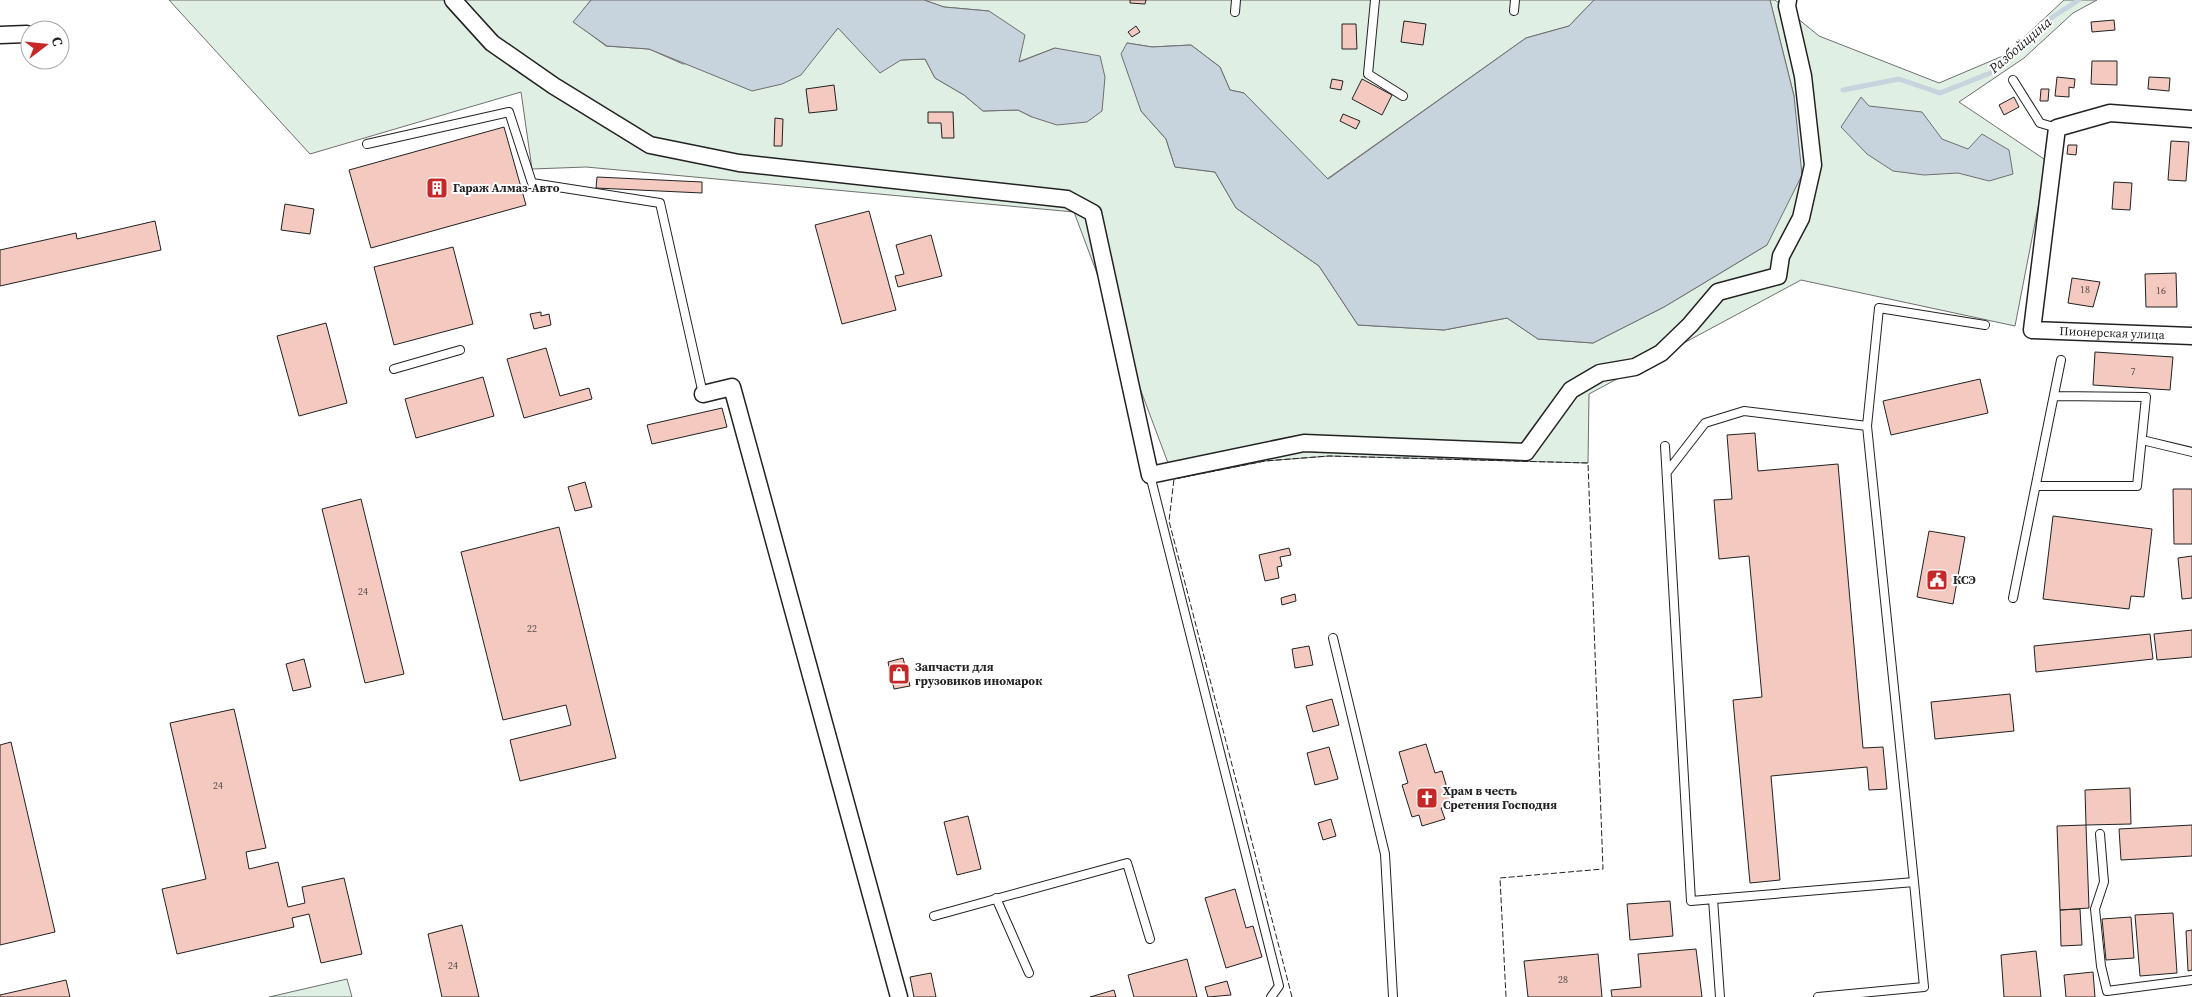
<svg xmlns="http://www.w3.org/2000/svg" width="2192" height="997" font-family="'Source Serif 4',serif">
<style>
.green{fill:#e0efe3;stroke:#6f6f6f}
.water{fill:#c7d3dd;stroke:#6f6f6f}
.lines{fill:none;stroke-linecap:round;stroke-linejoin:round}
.stream{stroke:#c7d3dd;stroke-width:5}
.building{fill:#f3c9c0;stroke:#222}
.service-casing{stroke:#222;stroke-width:10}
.minor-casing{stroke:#222;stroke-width:19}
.service{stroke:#fff;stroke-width:8}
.minor{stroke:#fff;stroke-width:16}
.fence{stroke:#222;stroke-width:1;stroke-dasharray:6 2.5;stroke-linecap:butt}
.labels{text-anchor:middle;stroke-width:4;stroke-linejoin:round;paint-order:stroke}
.number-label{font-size:10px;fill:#564c4a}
.poi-label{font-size:12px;font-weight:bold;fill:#222;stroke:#fff;text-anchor:start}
.street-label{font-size:12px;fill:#222;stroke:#fff}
.water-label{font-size:14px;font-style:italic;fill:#222;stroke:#fff}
</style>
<rect width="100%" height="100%" fill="#fff"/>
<path class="green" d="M169,0H591L574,22L606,46L649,49L683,64L822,47L838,28L854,44L901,60L925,59L935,78L964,95L983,111L1018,110L1032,117L1055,48L1018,62L989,11L944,7L924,0H1594L1569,26L1526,38L1327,179L1244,93L1230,90L1220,67L1191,45L1152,47L1127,43L1141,111L1166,139L1175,167L1215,172L1236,208L1319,266L1358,325L1444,330L1507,318L1538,339L1593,343L1664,307L1767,245L1794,96L1770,0H1775L1819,36L1939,83L2005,55L2064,0H2097L2073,13L2024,58L1959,102L2047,161L2015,326L1801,280L1589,394L1588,463L1329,456L1265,461L1174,479L1074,212L586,167L532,169L521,92L310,154Z
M347,979L352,997H269Z"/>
<path class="water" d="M591,0H924L944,7L989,11L1025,35L1019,62L1055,48L1100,56L1105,77L1102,111L1087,122L1057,125L1032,117L1018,110L983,111L964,95L935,78L925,59L901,60L880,73L838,28L801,75L782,84L752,91L649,49L607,46L573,22Z
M1594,0H1770L1794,96L1802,175L1767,245L1664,307L1593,343L1538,339L1507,318L1444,330L1358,325L1319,266L1236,208L1215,172L1175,167L1166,139L1141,111L1121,54L1127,43L1152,47L1191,45L1220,67L1230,90L1244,93L1328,179L1526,38L1569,26Z
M1861,97L1869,106L1922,112L1942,139L1968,149L1982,134L2009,150L2013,174L1989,181L1958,173L1924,175L1893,171L1867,154L1841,127Z"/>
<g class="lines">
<path class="stream" d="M1843,90L1899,79L1940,93L1993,72L2054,16L2079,0"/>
</g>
<path class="building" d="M1130,0H1146L1145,4L1130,3Z
M2114,20L2115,30L2092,32L2091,22Z
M1404,21L1426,24L1423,45L1401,42Z
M1342,24H1356L1357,49H1342Z
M1136,26L1140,32L1132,37L1128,32Z
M2092,61H2117V85L2091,84Z
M2057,77L2075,79L2074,88L2069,87V97L2055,96Z
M2149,77L2170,78L2169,91L2148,89Z
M1332,79L1343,81L1341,90L1330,88Z
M1362,79L1392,95L1382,115L1352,99Z
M834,85L837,110L809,113L806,89Z
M2041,89H2049L2048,101H2040Z
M2014,97L2019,107L2004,115L1999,105Z
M928,112H953L954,138H942L941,123H928Z
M1343,114L1360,121L1356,129L1340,121Z
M775,118L783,119L782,146H774Z
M504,127L526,205L371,248L349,170Z
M2171,141L2189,142L2186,181L2168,180Z
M2068,145H2077L2076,155L2067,154Z
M597,177L702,182V193L596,188Z
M2114,182L2132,183L2130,210L2112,209Z
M285,204L314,209L310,234L281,230Z
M869,211L896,310L842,324L815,225Z
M155,221L161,250L0,286V250L76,233L77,239Z
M931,235L942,276L898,287L895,276L904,274L896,245Z
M453,247L473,324L394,345L374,267Z
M2176,273L2177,307H2146L2145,274Z
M2072,278L2100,282L2093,307L2068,303Z
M541,312V316L549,314L551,325L534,329L530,314Z
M326,323L347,403L299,416L277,336Z
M546,348L560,396L589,388L592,399L524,418L507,359Z
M2095,352L2173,357L2170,390L2093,385Z
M483,377L494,416L416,438L405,399Z
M1980,379L1988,413L1891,435L1883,401Z
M722,408L727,427L652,444L647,425Z
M1755,433L1758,471L1838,464L1863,748L1883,747L1887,789L1869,790L1867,767L1771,776L1780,880L1750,883L1733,700L1762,697L1749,556L1719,559L1714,500L1732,499L1727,435Z
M585,482L592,507L575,511L568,487Z
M2173,489H2192V544H2174Z
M361,499L404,674L365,683L322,509Z
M2053,516L2152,529L2144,597L2131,596L2129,609L2043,599Z
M559,527L616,758L520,781L510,740L571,725L566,705L503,720L461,552Z
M1929,531L1965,537L1953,604L1917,597Z
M1289,548L1291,555L1280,557L1282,566L1277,567L1279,578L1265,581L1259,555Z
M2192,556V598L2182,599L2178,558Z
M1295,594L1296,601L1282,605L1281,598Z
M2192,630V657L2157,660L2154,634Z
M2150,634L2153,659L2036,672L2034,646Z
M1309,646L1313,665L1295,668L1292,649Z
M903,658L910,686L894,689L888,662Z
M304,659L311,687L293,691L286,664Z
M2010,694L2014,731L1935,739L1931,702Z
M1332,699L1339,725L1313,732L1306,706Z
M234,709L266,848L246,852L249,869L278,862L288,907L305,903L302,887L344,878L362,954L321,963L309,914L292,918L294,927L177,954L162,889L206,879L170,723Z
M11,742L55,932L0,945V745Z
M1426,744L1435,773L1442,771L1452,805L1441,808L1445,819L1422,826L1419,815L1412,817L1402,785L1408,783L1399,752Z
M1329,747L1338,779L1315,785L1307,753Z
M2130,788L2131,824L2086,825L2085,790Z
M968,816L981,869L957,875L944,822Z
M1331,819L1336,836L1323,840L1318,823Z
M2086,825L2089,908L2060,910L2057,826Z
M2192,825V856L2121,860L2119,829Z
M1235,889L1246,928L1253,926L1262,957L1226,968L1205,898Z
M1670,901L1673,936L1630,940L1627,904Z
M2080,909L2082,945L2061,946L2060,910Z
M2173,913L2177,973L2140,976L2135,915Z
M2131,917L2134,958L2106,960L2102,919Z
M462,925L479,997H442L428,934Z
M2192,930V970L2188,971L2186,931Z
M1696,949L1702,997H1612L1611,990L1641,987L1638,954Z
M2036,951L2041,997H2004L2001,955Z
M1598,954L1602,997H1528L1524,961Z
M1187,959L1197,997H1134L1128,975Z
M2093,972L2095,997H2066L2064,975Z
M931,973L936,997H914L910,977Z
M66,980L70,997H0V995Z
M1227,981L1231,995L1208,997L1205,987Z
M1114,990L1116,997H1090Z"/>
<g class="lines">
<g class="service-casing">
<path id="service" d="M1375,0L1368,74L1403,96
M1514,11L1515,0
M1235,12L1236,0
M2013,80L2040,123L2057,128
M367,144L509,112L532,183L660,203L703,394
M394,369L460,350
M2142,440L2192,452
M1665,446L1691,901L1914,882L1867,426L1879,308L1985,325
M1667,472L1705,423L1744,411L1867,426
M1150,475L1279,986L1271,997
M2036,486H2137L2146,397L2055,396
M2013,598L2061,360
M1333,638L1385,854L1393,997
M2100,834L2104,882L2095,909L2101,966L2107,991L2192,980
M996,898L1029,973
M1713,899L1720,997
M934,916L1127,863L1150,939
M1818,997L1924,987L1914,882"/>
</g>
<g class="minor-casing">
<g id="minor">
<path d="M453,0L492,43L554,86L650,145L739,163L1067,199L1093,213L1150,475L1304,443L1526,452L1571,390L1600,373L1635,367L1661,353L1690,325L1718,292L1778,276L1781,256L1801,218L1813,165L1803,76L1787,6L1788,0"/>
<path d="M0,35L27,34"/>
<path id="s1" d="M2192,119L2110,113L2057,128L2032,330L2192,336"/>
<path d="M703,394L732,387L899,997"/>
</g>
</g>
<use href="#service" class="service"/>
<use href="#minor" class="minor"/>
<path class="fence" d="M1292,997L1169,521L1174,479L1265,461L1329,456L1588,463L1603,869L1500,878L1506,997"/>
</g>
<defs>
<g id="building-square" transform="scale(1.125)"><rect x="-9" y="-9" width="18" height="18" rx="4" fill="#c62828" stroke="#fff"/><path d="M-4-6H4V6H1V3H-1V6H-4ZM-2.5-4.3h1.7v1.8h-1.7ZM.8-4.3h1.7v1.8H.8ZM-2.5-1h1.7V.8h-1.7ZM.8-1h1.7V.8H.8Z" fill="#fff"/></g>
<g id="civic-square" transform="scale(1.125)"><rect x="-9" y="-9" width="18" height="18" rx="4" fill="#c62828" stroke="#fff"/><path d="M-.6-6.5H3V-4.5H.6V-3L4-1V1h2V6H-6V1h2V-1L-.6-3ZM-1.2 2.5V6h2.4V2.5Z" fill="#fff"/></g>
<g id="shop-square" transform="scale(1.125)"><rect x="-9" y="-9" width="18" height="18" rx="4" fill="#c62828" stroke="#fff"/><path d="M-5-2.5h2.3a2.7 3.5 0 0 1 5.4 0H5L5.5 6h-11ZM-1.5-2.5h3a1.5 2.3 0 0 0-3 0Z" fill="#fff"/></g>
<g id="church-square" transform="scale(1.125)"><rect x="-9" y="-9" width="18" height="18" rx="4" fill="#c62828" stroke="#fff"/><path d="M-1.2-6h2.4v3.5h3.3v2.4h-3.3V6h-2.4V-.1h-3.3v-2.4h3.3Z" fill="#fff"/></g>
</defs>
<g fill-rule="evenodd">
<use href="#building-square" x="437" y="188"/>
<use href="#civic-square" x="1937" y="580"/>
<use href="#shop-square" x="899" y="674"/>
<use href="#church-square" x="1427" y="798"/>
</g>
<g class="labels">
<g class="number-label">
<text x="2085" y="293">18</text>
<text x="2161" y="294">16</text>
<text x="2133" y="375">7</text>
<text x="363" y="595">24</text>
<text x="532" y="632">22</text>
<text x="218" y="789">24</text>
<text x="453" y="969">24</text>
<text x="1563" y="983">28</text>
</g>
<g class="poi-label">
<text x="453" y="192">Гараж Алмаз-Авто</text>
<text x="1953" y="584">КСЭ</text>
<text x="915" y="671">Запчасти для<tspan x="915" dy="14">грузовиков иномарок</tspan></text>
<text x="1443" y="795">Храм в честь<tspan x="1443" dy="14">Сретения Господня</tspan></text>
</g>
<g class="street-label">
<text dy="4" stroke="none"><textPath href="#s1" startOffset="421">Пионерская улица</textPath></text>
</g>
<g class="water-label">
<text transform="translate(2020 45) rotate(-41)" y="5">Разбойщина</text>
</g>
</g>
<g transform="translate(45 45) rotate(74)"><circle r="24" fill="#ffffff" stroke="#a7a7a7"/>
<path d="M0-4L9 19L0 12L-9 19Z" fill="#c62828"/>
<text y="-8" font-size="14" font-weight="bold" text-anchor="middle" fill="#222222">С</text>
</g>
</svg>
